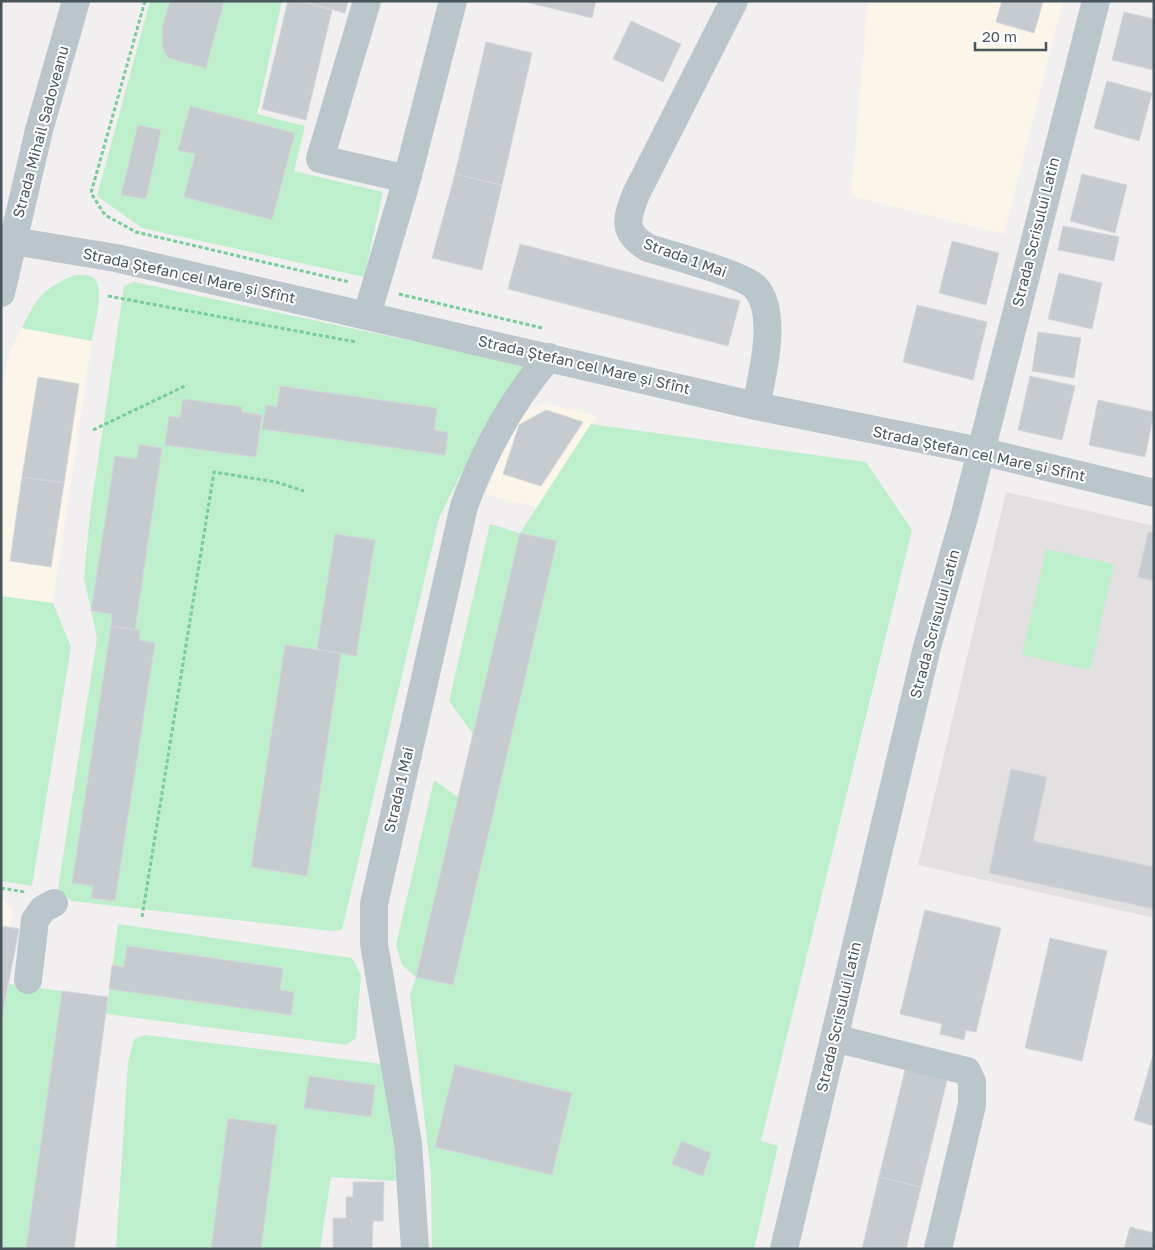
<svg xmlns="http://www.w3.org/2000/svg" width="1155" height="1250" font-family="'Golos Text',sans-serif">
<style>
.commercial{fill:#fcf5e9}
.education{fill:#e3e0e2}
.green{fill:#beefcc}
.building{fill:#c6cbcf;stroke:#d3d6db}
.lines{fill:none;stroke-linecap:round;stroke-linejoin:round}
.path{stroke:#76cd99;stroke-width:3;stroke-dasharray:4 2.5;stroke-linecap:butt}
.minor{stroke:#bbc5cc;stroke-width:28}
.labels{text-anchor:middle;stroke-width:4;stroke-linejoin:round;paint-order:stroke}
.street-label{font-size:15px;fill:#47555d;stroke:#fff}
</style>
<rect width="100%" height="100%" fill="#f2eff0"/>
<path class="commercial" d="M868,1H1063L1004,234L851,196Z
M22,328L92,341L53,603L1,596V394L10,351Z
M544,403L597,416L537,507L486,495L509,432L523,413Z
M1,897L13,909L10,927L19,929L1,1022Z"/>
<path class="education" d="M1006,492L1154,526V918L918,865Z"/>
<path class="green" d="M150,1H282L257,114L305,126L294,171L383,192L364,277L142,228L97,196Z
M75,275C81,275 89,274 94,278C105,286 94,328 92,341L22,328C37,296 43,289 75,275Z
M134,282L529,366C493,413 465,465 439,518L342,930L331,931L71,901L58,889L97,638L84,578L90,514L124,286Z
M591,424L866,462L912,530L761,1141L778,1146L754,1249H432L431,1174L410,995L416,977L402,965L396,945L434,780L458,797L473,734L449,701L490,524L520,533Z
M1046,549L1114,564L1090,670L1022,655Z
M1,596L53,603L71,647L32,886L1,881Z
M118,924L352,958L361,975L356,1038L346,1045L106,1014Z
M9,984L62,991L26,1249H1V1022Z
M145,1035L383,1064L390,1076L396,1181L331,1177L320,1249H116L128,1062L134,1039Z"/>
<path class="building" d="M170,1H224L206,68L168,58L162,47L163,24Z
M288,1H298L332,10L306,120L262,109Z
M300,1H348L345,13Z
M522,1H596L592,18Z
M1002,1H1043L1034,33L996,22Z
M1124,12L1154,19V70L1112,60Z
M631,21L681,44L663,82L613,59Z
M486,42L532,53L502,185L455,174Z
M1107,81L1152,93L1139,141L1094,128Z
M190,106L295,133L272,220L184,197L195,154L178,150Z
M138,125L161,130L146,199L121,195Z
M455,174L502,185L482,270L432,258Z
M1082,174L1127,185L1115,233L1070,221Z
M1063,226L1119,237L1114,261L1058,250Z
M952,241L999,253L986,305L939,293Z
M520,244L740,301L728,346L508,289Z
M1059,273L1102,283L1092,329L1048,319Z
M917,305L987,322L973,380L903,362Z
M1038,332L1081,338L1074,378L1032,371Z
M1030,376L1075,386L1062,440L1018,430Z
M38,377L79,384L64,483L22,477Z
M280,386L437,408L434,430L448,432L445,455L262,429L266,405L277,407Z
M183,399L242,407V412L262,415L256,457L165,445L169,416L180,418Z
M1098,400L1154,412L1145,457L1089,445Z
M546,410L583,422L541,486L503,474L519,425Z
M139,445L162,448L135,630L111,626L112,614L91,611L115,456L137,459Z
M22,477L64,483L51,567L10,561Z
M1148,532L1154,533V581L1138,577Z
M520,533L557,541L453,985L416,977Z
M335,534L375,540L356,656L317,649Z
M111,626L140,630L139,640L155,643L115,901L91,898L93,886L72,883Z
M285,645L341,653L307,876L251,867Z
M1011,769L1047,777L1033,841L1154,867V909L989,873Z
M925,910L1001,928L976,1032L966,1030L964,1040L940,1034L942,1024L900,1014Z
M1,926L19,929L1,1022Z
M1050,938L1107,951L1082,1061L1025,1048Z
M127,946L283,968L280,990L294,992L291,1015L109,989L112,965L124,967Z
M62,991L108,997L74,1249H26Z
M1154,1052V1126L1134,1120Z
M455,1065L572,1093L552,1175L435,1147Z
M906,1066L948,1076L921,1187L879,1177Z
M309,1076L375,1085L371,1117L304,1108Z
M228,1118L277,1125L261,1249H211Z
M681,1141L711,1153L703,1176L672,1164Z
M879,1177L921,1187L906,1249H862Z
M353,1182H384L383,1221H373L372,1249H333V1218H346V1197H353Z
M1130,1227L1154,1233V1249H1124Z"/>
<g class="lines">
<path class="path" d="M145,1L91,193L105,215L136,232L349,282
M399,294L542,328
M108,296L356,342
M93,430L187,385
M1,888L25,892
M142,917L214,472L276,482L304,491"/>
<path class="minor" d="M367,1L320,159L407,179L367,315
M734,1L636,194C626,220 622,232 648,248C668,254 744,275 755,287C779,312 762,376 756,406
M407,179L453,1
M13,241L116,258L756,406L980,451L1154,493
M1,293L39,130L76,1
M28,980L35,920L43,909L54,903
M834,1038L967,1071L972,1082V1105L938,1249
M415,1249L408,1143L374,944V904L464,506C484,452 511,401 549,357
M784,1249L927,647L965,514L1096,1"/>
</g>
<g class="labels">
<g class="street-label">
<text transform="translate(41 132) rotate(-75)" y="5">Strada Mihail Sadoveanu</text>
<text transform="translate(1036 232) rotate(-76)" y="5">Strada Scrisului Latin</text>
<text transform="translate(685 258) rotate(20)" y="5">Strada 1 Mai</text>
<text transform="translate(189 276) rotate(12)" y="5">Strada Ștefan cel Mare și Sfînt</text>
<text transform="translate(584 365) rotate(13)" y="5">Strada Ștefan cel Mare și Sfînt</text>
<text transform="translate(979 454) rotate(12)" y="5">Strada Ștefan cel Mare și Sfînt</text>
<text transform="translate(935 624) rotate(-75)" y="5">Strada Scrisului Latin</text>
<text transform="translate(399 790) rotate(-77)" y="5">Strada 1 Mai</text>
<text transform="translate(839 1017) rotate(-77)" y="5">Strada Scrisului Latin</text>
</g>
</g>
<rect width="1155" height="1250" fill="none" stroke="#47555d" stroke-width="5"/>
<path d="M975 42v8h71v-8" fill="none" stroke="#47555d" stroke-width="2.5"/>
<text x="982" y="42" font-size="15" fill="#47555d" stroke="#ffffff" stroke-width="4" paint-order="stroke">20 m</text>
</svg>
